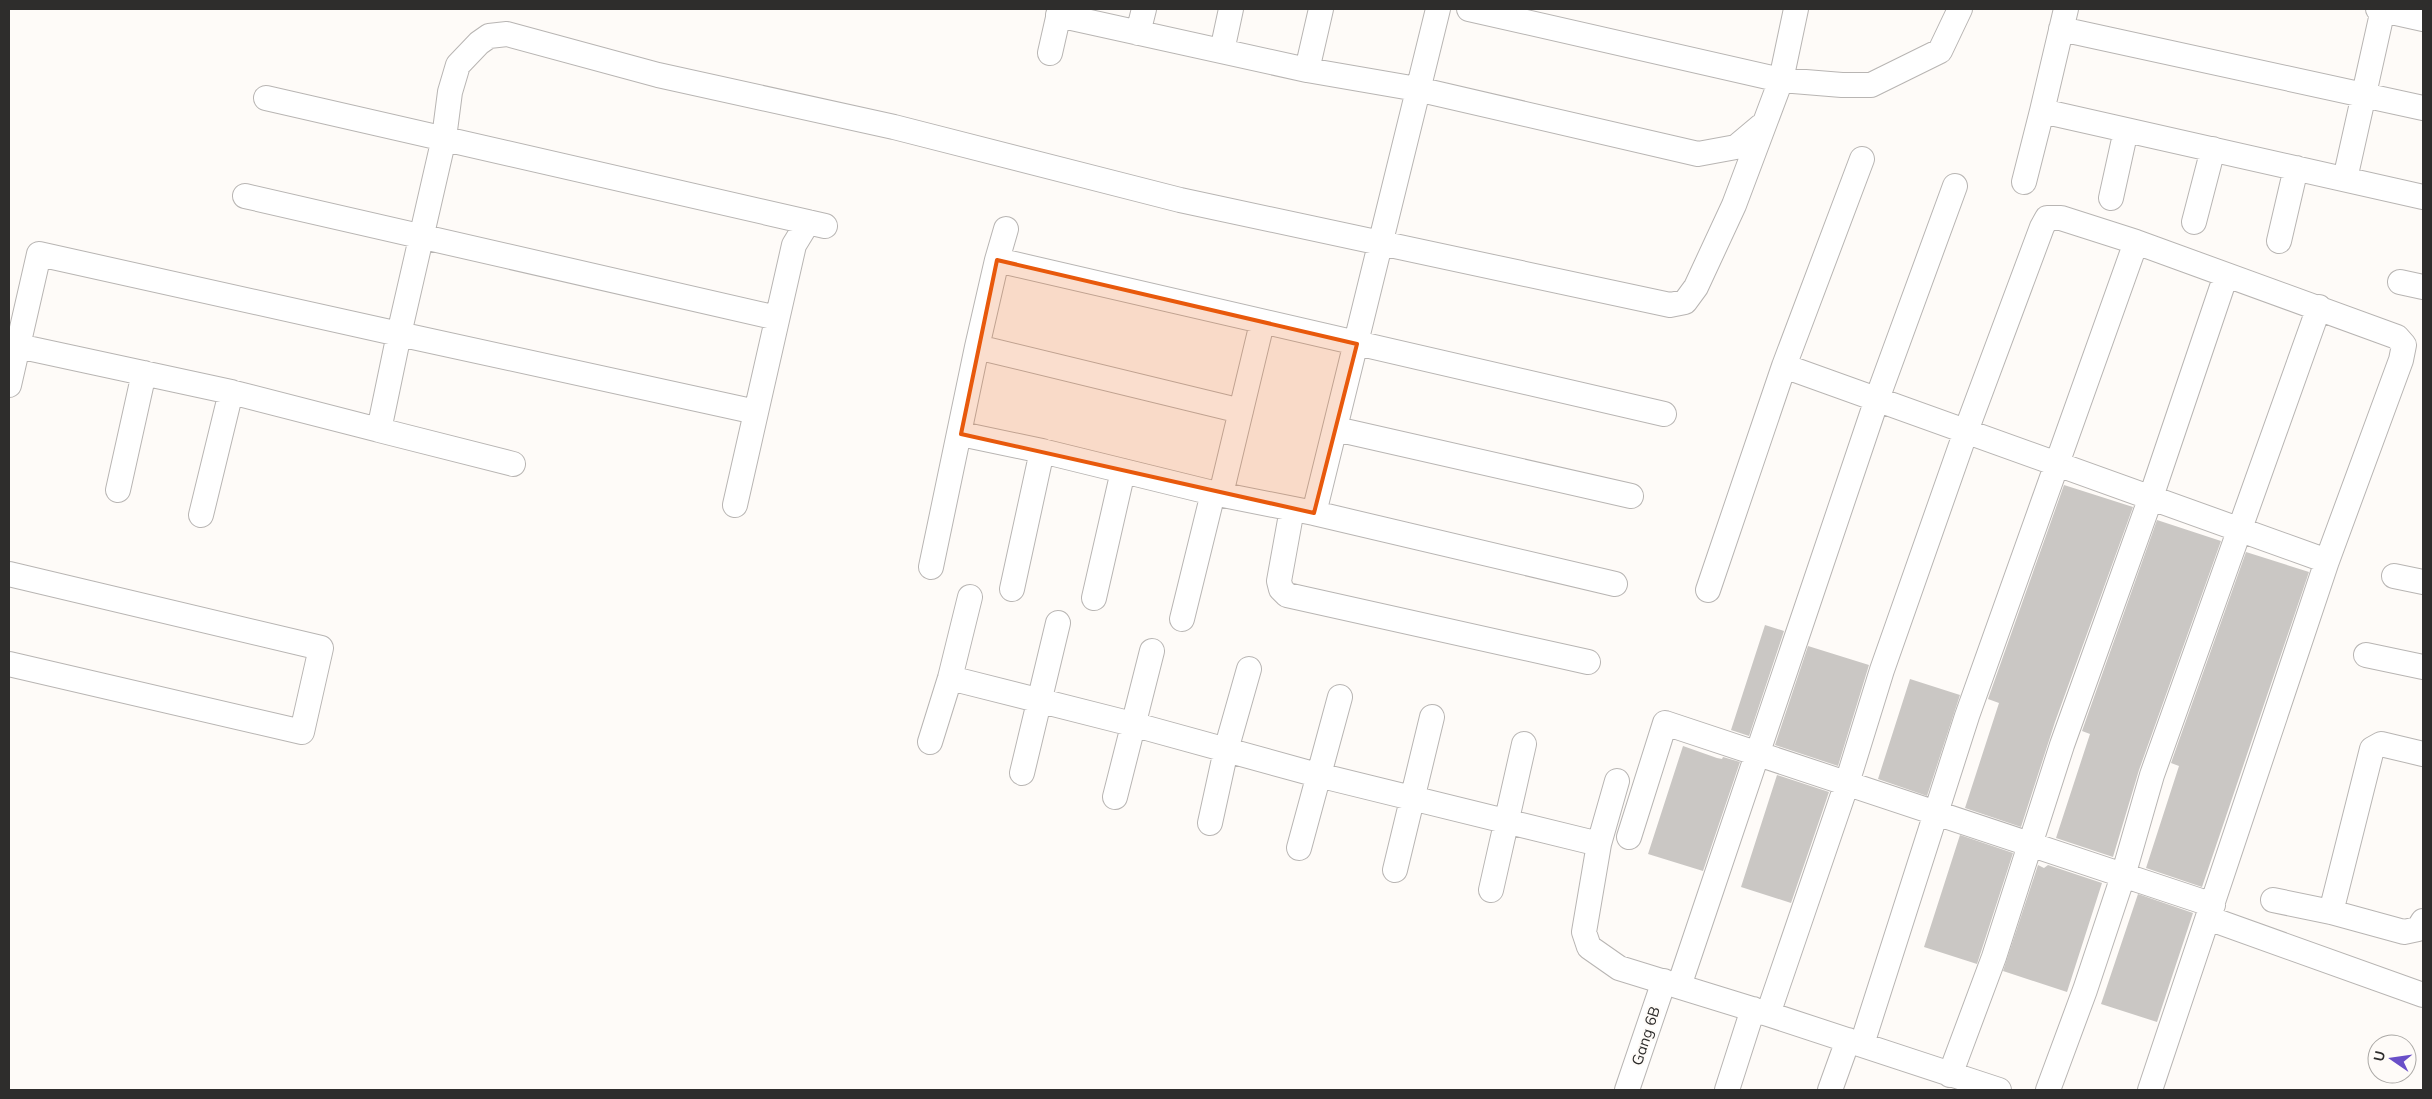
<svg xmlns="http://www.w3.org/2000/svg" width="2432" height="1099" font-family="Mulish,sans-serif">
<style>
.building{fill:#cac7c4}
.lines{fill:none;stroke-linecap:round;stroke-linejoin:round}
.minor-casing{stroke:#b8b5b3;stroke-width:26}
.minor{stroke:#fff;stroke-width:24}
.marked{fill:#e8590c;fill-opacity:0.2;stroke:#e8590c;stroke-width:4;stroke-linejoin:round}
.labels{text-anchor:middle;stroke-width:4;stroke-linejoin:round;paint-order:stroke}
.street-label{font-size:15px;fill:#2e2d2c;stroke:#fefbf8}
</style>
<rect width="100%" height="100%" fill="#fefbf8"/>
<path class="building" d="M2064,485L2133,507L2055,722L2021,827L1965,808L1999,703L1988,699Z
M2157,520L2221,541L2139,770L2113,857L2056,838L2090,734L2082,731Z
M2246,552L2309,572L2202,887L2146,868L2179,766L2171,763Z
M1765,625L1784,631L1749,736L1731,730Z
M1808,646L1869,665L1838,766L1775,745Z
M1910,679L1960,695L1927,796L1878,779Z
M1683,746L1717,758L1722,759L1723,757L1740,762L1703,871L1648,854Z
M1777,775L1829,792L1791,903L1741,887Z
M1960,835L2013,853L1977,964L1924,947Z
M2038,865L2044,868L2048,865L2102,883L2067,992L2003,971Z
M2138,894L2193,913L2157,1022L2101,1004Z"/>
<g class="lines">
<g class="minor-casing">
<path id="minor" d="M1438,9L1314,513L1615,584
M1469,9L1781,80L1842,85H1871L1940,51L1960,9
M2066,9L2042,111L2423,197
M2378,9L2423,19
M1058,15L1307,70L1417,89L1698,154L1736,147L1761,126
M2061,29L2423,108
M1138,33L1144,9
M1222,51L1231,9
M1050,53L1060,9
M1307,70L1321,9
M266,98L825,226
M2345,179L2383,9
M2024,182L2042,111
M245,196L777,318
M2111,198L2126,130
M2194,222L2213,149
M2279,241L2296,168
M997,260L1664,414
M2400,282L2423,287
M18,346L231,392L379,430L399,334L756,412
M977,347L1241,411
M1784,366L2327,561
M9,385L39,254L399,334L444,138L450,92L458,65L479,43L489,36L507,34L658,75L894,127L1180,200L1670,305L1685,302L1696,287L1734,205L1781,80L1796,9
M1336,429L1631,496
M379,430L513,464
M961,434L1042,451
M118,490L144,373
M1221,494L1262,323
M735,505L794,245L808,222
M1292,509L1279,581L1281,589L1287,595L1588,662
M201,515L231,392
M931,567L977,347L997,260L1006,229
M9,574L321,648L302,732L9,664
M2394,576L2423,582
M1012,589L1042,451L1213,493L1314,513
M1708,590L1784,366L1862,159
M1094,598L1123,471
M1182,619L1213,493
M2366,655L2423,667
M950,678L1132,724L1310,773L1599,844L1584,932L1589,947L1619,968L1768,1014L1999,1090
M930,742L950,678L970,597
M1022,773L1058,623
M1115,797L1152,651
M1210,823L1226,750L1249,669
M1629,837L1665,723L2213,905
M1599,844L1617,781
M1299,848L1340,697
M1395,870L1432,717
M1491,890L1524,744
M2273,900L2331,912L2404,932L2418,929L2423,921
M2331,912L2372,749L2381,744L2423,754
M2208,918L2423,995
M1679,986L1877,399L1955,186
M1768,1014L1847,783L1882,670L1966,431L2042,227L2047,218H2061L2136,242L2397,337L2404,345L2401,360L2327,561L2150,1090
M1862,1044L1967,716L2136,242
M1950,1075L1994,957L2062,745L2151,497L2226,275
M1627,1090L1664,981
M1727,1090L1753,1009
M1830,1090L1848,1040
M2048,1090L2085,990L2123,876L2152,775L2319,307"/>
</g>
<use href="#minor" class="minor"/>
</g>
<path class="marked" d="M997,260L1357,344L1314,513L961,434Z"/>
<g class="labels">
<g class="street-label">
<text transform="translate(1646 1036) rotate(-72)" y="5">Gang 6B</text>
</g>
</g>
<rect width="2432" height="1099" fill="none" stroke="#2e2d2c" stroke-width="20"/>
<g transform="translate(2392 1059) rotate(283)"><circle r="24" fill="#fefbf8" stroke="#aba9a6"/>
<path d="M0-4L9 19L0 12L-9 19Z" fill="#694fc8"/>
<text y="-8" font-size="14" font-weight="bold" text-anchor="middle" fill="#2e2d2c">U</text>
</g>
</svg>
